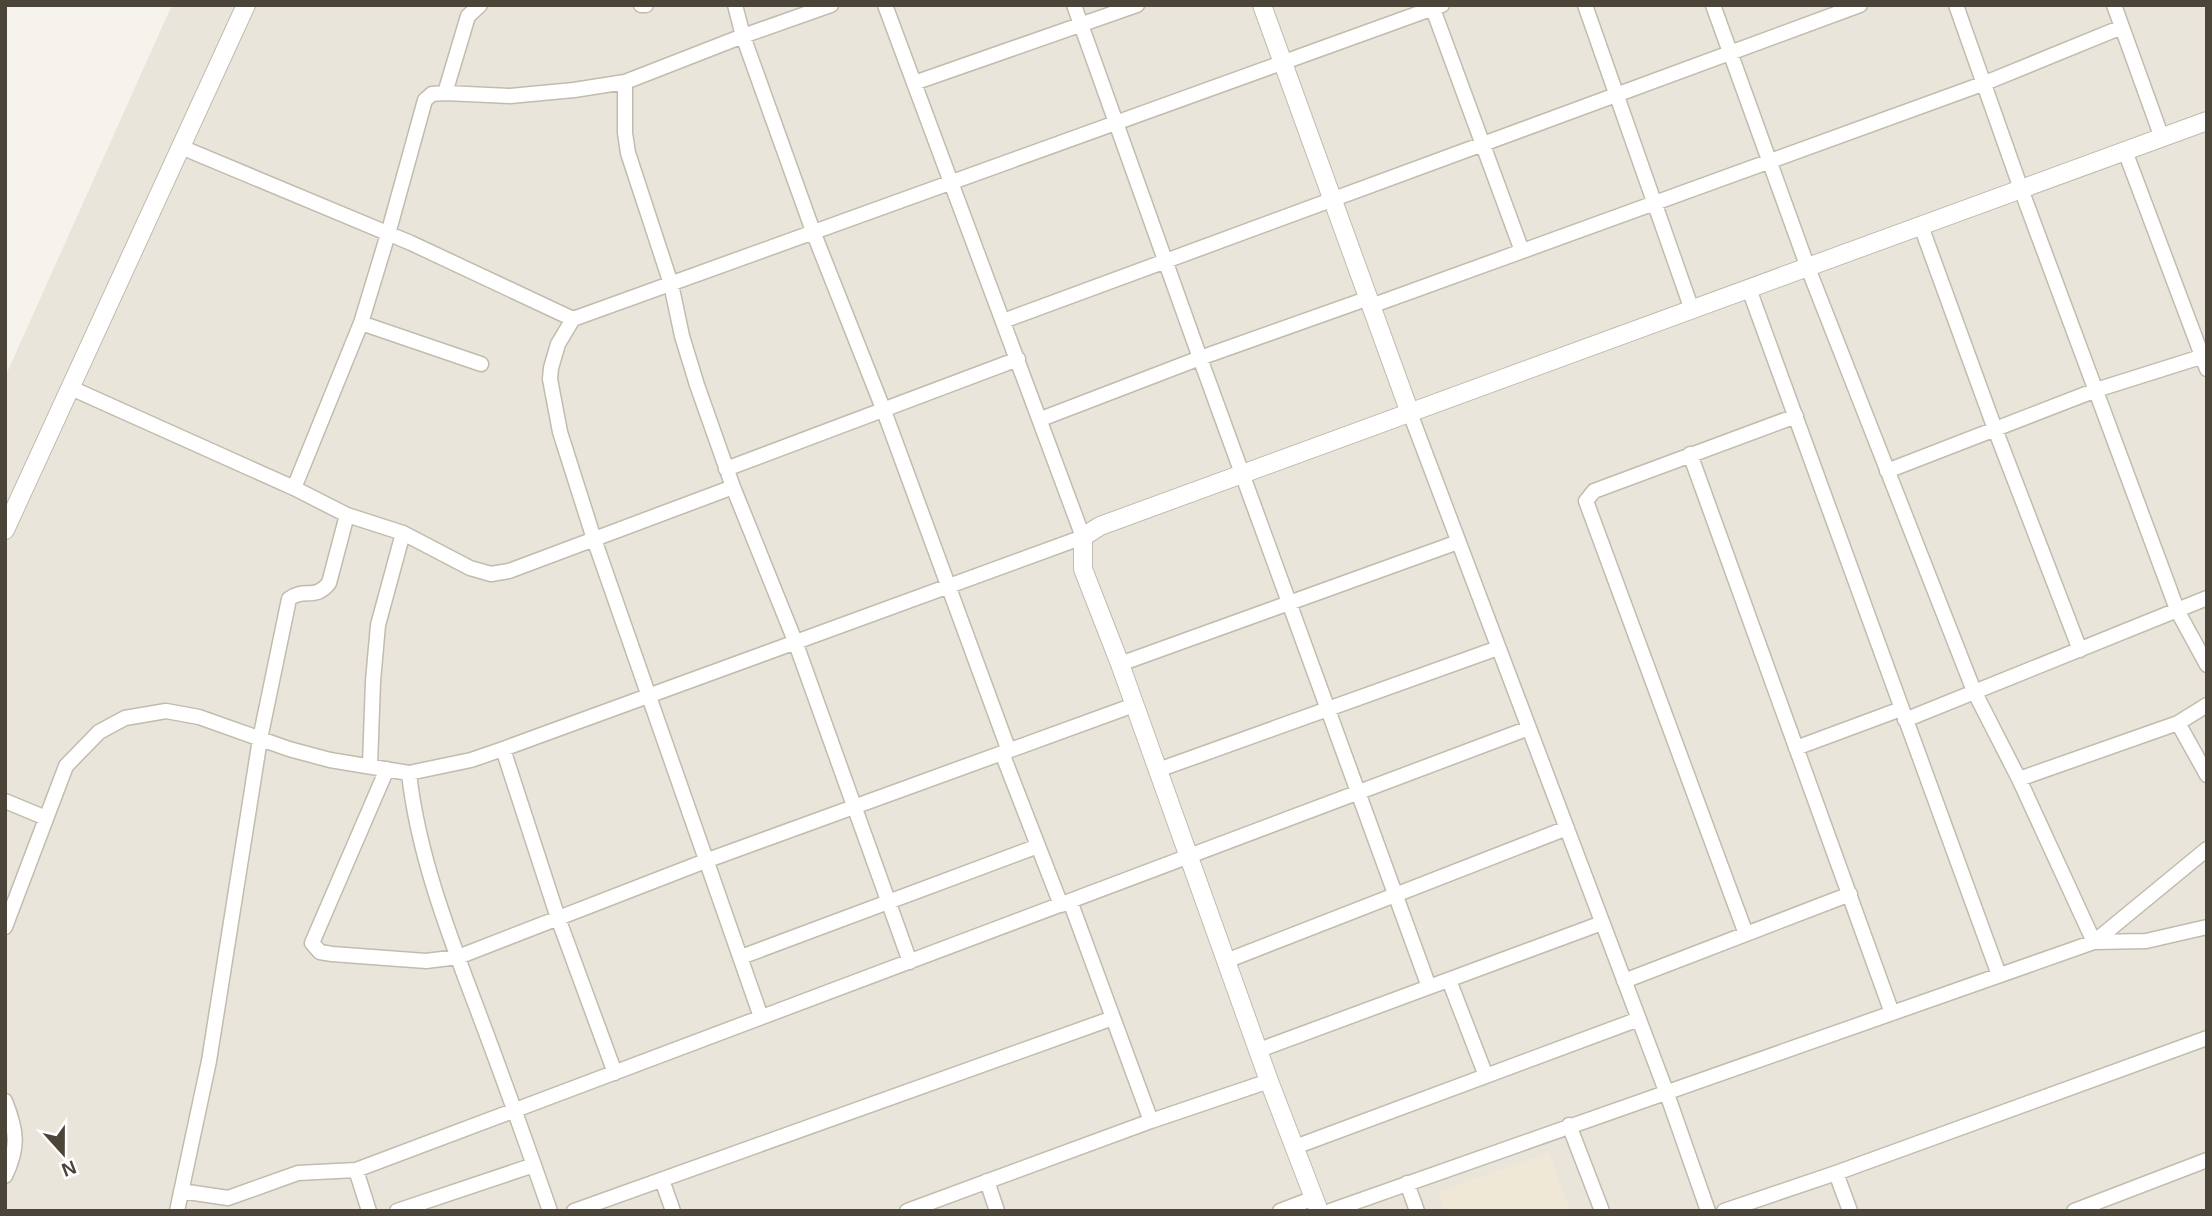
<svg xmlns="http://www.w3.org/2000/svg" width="2212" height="1216" font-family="Helvetica,sans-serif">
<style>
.residential{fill:#eae5da}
.education{fill:#efe8d6}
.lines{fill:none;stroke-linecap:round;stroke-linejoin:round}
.minor-casing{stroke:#c2bbae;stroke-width:17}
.tertiary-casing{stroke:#c2bbae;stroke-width:20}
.minor{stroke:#fff;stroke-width:14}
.tertiary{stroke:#fff;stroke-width:18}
</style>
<rect width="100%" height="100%" fill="#f6f3ec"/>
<path class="residential" d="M172,5H2207V1211H5V377Z"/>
<path class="education" d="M1549,1152L1570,1211H1445L1438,1192Z"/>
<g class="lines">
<g class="minor-casing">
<path id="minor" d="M641,5H646
M735,5L743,36L814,234L884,411L1009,751
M1074,5L1200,358L1429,987
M1585,5L1692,310
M1713,5L1808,268L1974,691L2019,779L2094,942
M1956,5L2021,189L2178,612L2207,665
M2114,5L2162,138
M1433,9L1522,251
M625,82V133L628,153L671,284L682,336L697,385L733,487L795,641L910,962
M914,83L1137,5
M445,93L468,16L480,5
M181,147L411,243L573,319
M2125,151L2207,369
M1921,226L1995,429L2080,650
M1749,289L1999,975
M1371,306L1985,83L2122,27
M1003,321L1860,5
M361,323L481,364
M71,388L294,488L347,515L403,533L470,568L491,574L509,571L733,487
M1410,413L1666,1091L1708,1211
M1041,419L1200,358L1369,298
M1690,454L1892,1013
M726,469L1018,359
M1887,471L2096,390L2207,355
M294,488L361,323L388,234L425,100L432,94L445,93L510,96L574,90L625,82L743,36L831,5
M1120,664L1458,542
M1905,720L2207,598
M2178,723L2207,775
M1796,748L1901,709
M503,749L558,918L615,1073
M1002,753L1061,905
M370,765L373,681L378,625L403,533
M387,769L312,943L320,952L332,954L426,961L458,957L708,860L1134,705
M1158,770L1498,648
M409,773C418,856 450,937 479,1014C504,1080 527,1145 550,1211
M2019,779L2178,723L2207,705
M5,801L46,818
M1070,901L1151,1121
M5,927L66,766L99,732L125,718L166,711L199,717L289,749L330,760L409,773L471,760L503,749L1083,537L885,5
M1746,934L1586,501L1594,491L1796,416
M2094,942L2207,849
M741,957L1038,846
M1226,961L1567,828
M1449,980L1486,1076
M1624,981L1850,894
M761,1017L594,539L560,432L550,379L551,368L558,344L573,319L1442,5
M1259,1050L1602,923
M5,1101C17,1131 19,1147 5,1176
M1569,1125L1602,1211
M1295,1147L1639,1019
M356,1170L369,1211
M1836,1173L1850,1211
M662,1180L673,1211
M987,1181L997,1211
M1407,1183L1417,1211
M181,1191L228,1198L298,1173L356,1170L1529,728
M177,1211L209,1061L260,739L289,599C304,587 315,601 329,583L347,515
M397,1211L534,1165
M574,1211L1113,1018
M907,1211L1151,1121L1269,1081
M1280,1211L1314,1198
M1330,1211L2094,942L2146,941L2207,927
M1724,1211L1836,1173L2207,1038
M2074,1211L2207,1160"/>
</g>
<g class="tertiary-casing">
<path id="tertiary" d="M1262,5L1410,413
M5,530L246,5
M1319,1211L1269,1081L1120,664L1083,569V537L1100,526L2207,121"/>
</g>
<use href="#minor" class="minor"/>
<use href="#tertiary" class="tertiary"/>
</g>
<rect width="2212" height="1216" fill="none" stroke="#4b4439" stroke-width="14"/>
<g transform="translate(63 1153) rotate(159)" stroke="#ffffff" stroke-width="5" paint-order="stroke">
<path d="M0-5L12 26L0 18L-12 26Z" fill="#4b4439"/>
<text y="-10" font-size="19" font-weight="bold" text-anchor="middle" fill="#4b4439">N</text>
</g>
</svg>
